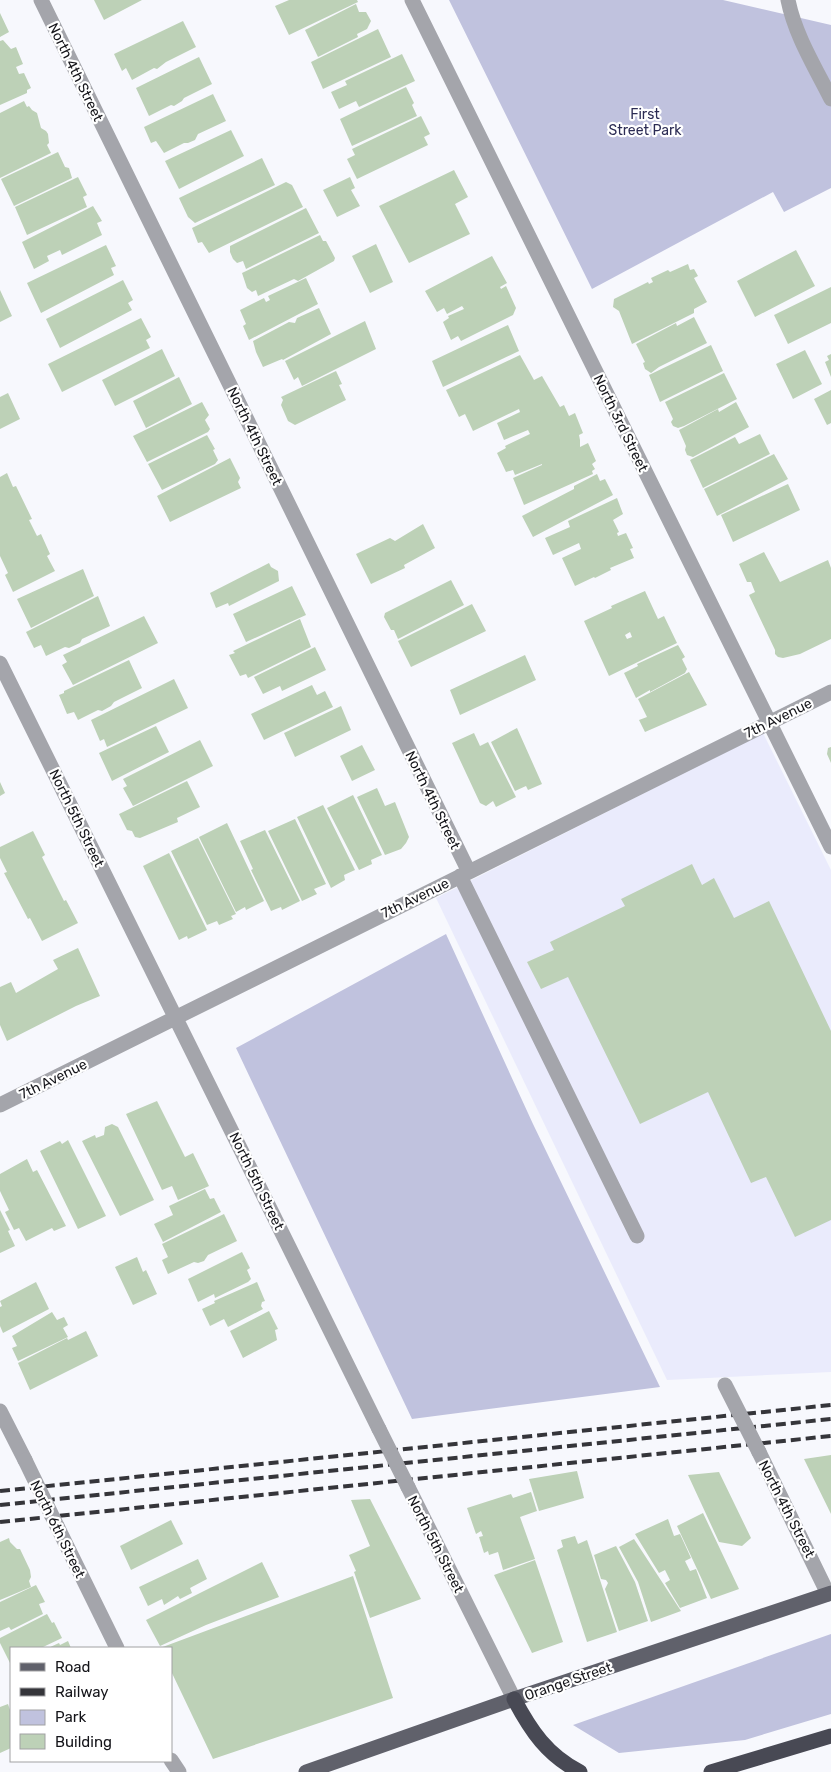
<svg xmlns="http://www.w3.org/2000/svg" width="831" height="1772" font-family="Rubik,sans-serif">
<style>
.built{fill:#eaebfc}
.green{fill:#c0c2de}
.building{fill:#bdd1b7;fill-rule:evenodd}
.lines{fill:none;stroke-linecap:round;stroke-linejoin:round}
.minor{stroke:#a4a5ab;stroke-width:15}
.major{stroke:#60616b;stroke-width:15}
.highway{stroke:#484954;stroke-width:15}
.rail{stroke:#35353a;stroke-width:4;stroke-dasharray:10 5;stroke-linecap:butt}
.minor-bridge{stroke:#a4a5ab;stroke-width:15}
.labels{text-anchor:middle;stroke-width:4.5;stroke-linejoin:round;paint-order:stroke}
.street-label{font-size:14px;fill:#141419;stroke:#fff}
.park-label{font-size:14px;fill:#2c2c54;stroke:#fff}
</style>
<rect width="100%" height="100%" fill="#f7f8fd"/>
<path class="built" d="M763,733L831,870V1372L667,1380L436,898Z"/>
<path class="green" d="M449,0H723L831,25V188L784,212L773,192L592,289Z
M446,934L533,1124L660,1387L412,1419L236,1048Z
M831,1634V1714L745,1740L619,1753L573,1725Z"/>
<path class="building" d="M94,0H142L104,20Z
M289,0H357L358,2L289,35L275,6Z
M356,4L359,12H366L371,21L367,29L357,34L358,37L318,57L305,30Z
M0,13L9,32L0,37Z
M183,21L196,47L166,62L157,69L154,68L132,80L126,68L122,71L114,54Z
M378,29L391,57L323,89L311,62Z
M3,40L11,49L16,47L23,64L16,67L19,74L24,73L31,88L27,90V93L0,105V41Z
M402,54L415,81L359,107L356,101L339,109L331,92L347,85L345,81Z
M199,57L212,84L184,98L182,101L174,106L171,105L149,116L136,88Z
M406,87L414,103L412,105L417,116L352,146L340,119Z
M213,94L226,121L198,134L195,140L188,143H184L164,153L156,141L151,143L144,127Z
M24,101L27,107L29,106L32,110L37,113L41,128L46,131L48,134L49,143L47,145L51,153L0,178V113Z
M421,116L430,134L424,137L428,145L357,179L347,159L355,155L352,149Z
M231,130L244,156L179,189L165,161Z
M58,152L65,167L69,168L72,178L14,206L1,179Z
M262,158L275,185L195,223L188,217L179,198Z
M454,170L468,197L455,204L470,234L409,263L379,206Z
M78,177L87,195L83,197L87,207L27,235L15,207Z
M350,177L355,188L351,190L360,206L337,217L323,190Z
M286,182L292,185L303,207L209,253L202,242L198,243L192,228Z
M93,206L102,221L97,223L102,235L62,255L60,250L47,256L49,261L34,269L22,242Z
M306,208L319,233L246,269L243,261L237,263L233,259L230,252V246Z
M320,235L323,241H326L335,258L334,261L298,281L294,279L258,296L256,290L252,292L247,288L242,273Z
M376,244L393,282L370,293L352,256Z
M106,245L116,266L111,268L114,275L41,313L27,283Z
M796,250L815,286L755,317L737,281Z
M492,256L507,283L500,287L501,289L506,286L516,308L513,315L461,341L458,336L451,340L443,322L449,318L448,316L464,309L462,306L447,314L444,308L437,312L425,291Z
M688,264L690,270L694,269L698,276L694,278L707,302L694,309V313L632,344L619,311L613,307L614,299L648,282L649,284L653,282L651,278L668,270L670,272Z
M306,278L318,304L249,340L243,326L246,324L240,310L264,298L266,302L270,300L268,296Z
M123,280L133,300L128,303L132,310L60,348L46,319Z
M831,287V323L788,344L774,315Z
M0,290L12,316L0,322Z
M319,308L331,334L283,360L282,359L263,367L256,352L253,341L289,322L295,323L297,318Z
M694,317L707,343L659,367L651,373L645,369L643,363L645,362L636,344L676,323L677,326Z
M141,318L151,337L146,340L150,348L62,392L48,364Z
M365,321L376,349L302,386L298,377L294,380L285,361Z
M508,325L519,351L443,387L432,361Z
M711,345L723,371L660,402L649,375Z
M162,349L175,376L115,406L102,380Z
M805,350L822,384L793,399L776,364Z
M831,354V377L825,362L829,360L827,356Z
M520,355L534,380L542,376L560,407L564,405L569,416L575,413L583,433L579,435L580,440V447L588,443L596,461L592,464L595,469L592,471L593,474L524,505L513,478L542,465V464L515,475L513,470L506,472L497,453L506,448L505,446L530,434L528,430L504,440L497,423L520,412L519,409L473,431L465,414L459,417L446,390Z
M336,371L342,384L339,385L346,400L295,425L288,421L281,405L283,400L281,397Z
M724,373L737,399L684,426L678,428L673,426L671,422L673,419L665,402Z
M179,377L192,404L146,428L133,401Z
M831,390V423L827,425L814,399Z
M8,393L20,419L0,429V397Z
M202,402L209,415L205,420L210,429L208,432L147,462L133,436Z
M736,402L749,427L693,457L687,455L685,450L686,446L679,430L718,409L719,412Z
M760,434L770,454L703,488L690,460L735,437L739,444Z
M207,435L215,449L213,450L218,460L215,464L162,490L148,464Z
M774,454L788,479L717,516L704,489Z
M230,458L240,478L238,482L241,488L170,522L157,496Z
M7,473L13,487L16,486L32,519L29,520L37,536L41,534L50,554L47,556L55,571L13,592L5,575L8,573L0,556V477Z
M597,474L600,481L605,479L613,495L533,537L522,516L574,489V486Z
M788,484L800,510L733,542L721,515Z
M617,498L623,514L613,520L619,532L617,533L618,536L626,533L633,548L630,549L634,558L610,568L611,570L595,578L594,577L575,586L562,558L581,549L579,543L553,555L545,538L570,527L568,521Z
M423,524L435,548L404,565L405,568L371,584L356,554L390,538L395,541Z
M764,552L780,582L828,560L831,568V639L800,654L783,658L778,657L775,654V650L749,595L755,592L751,582H747L739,564Z
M269,563L271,567L278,571L279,581L229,606L228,603L216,608L210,593Z
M83,569L94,596L31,628L17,599Z
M451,580L464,605L398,639L394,630H391L384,617L385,613Z
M292,586L306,615L246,642L233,614Z
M645,591L658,619L664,616L677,643L609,676L584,621L612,608L611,606ZM630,632L632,637L627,639L625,635Z
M98,596L110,626L82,639L80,643L69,648L65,647L46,656L41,645L34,648L26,632Z
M472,604L486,631L411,667L398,641Z
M144,616L158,643L73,685L62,665L67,662L63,655Z
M300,619L311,647L248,678L246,674L240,676L229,655L235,653L233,651Z
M678,645L685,657L682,659L687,669L685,673L650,692V690L636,698L624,673L638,666L637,664Z
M315,647L326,670L282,691L280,686L263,694L254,677Z
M525,655L536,680L460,715L450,690Z
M129,660L142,688L114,702L111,706L102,711L98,710L78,720L74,712L67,714L59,695L64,693V691Z
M689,672L707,705L645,732L639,720L647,717L638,699Z
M174,679L188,708L107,747L104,739L100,741L91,720Z
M312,685L317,695L325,691L333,707L264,740L251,714Z
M341,706L351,730L295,757L284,733Z
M156,726L169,752L112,781L99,753Z
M517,728L542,784L528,790L526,786L515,791L491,742Z
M474,733L480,746L488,742L516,797L496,807L493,801L486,806L480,803L452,743Z
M200,740L213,766L133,806L123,788L127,786L123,779Z
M362,745L375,770L352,781L340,756Z
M831,747V763L827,754L828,748Z
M187,781L200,807L177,818L178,822L140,838L135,837L132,831L127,830L119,814Z
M0,782L5,793L0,796Z
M377,788L385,806L395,802L409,837L406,843L401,849L385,855L357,797Z
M353,795L382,855L371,860L372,864L359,870L327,808Z
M323,805L355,870L344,875L345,880L331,888L297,817Z
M295,819L326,884L314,889L317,894L302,901L268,831Z
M227,823L264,901L246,910L245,907L236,912L199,837Z
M265,830L300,901L282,910L281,907L271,911L251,870L253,869L240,841Z
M33,831L45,855L42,857L64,901L66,900L78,923L42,941L30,918L28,919L4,873L7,872L0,858V847Z
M198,838L236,914L231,916L233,919L219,925L217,921L207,925L171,851Z
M169,853L207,930L188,939L187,936L179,940L143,866Z
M692,864L702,885L714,878L734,918L769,901L831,1031V1220L795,1237L766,1177L751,1183L708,1092L640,1124L568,977L541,989L527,962L554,950L550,942L625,906L621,899Z
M78,948L100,996L76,1006L7,1041L0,1025V987L11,982L16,993L58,969L53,960Z
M157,1101L185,1157L193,1153L209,1186L178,1200L172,1186L162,1190L126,1114Z
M112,1124L118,1127L154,1200L120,1216L82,1141L95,1135L96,1138L104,1135L105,1127Z
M68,1140L106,1216L78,1229L40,1151L60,1141L62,1144Z
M27,1159L33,1172L37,1170L66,1226L54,1231L52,1228L26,1241L19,1228L14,1230L5,1212L9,1210L0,1191V1174Z
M205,1189L210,1199L214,1198L221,1212L163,1242L154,1224L173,1215L169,1206Z
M0,1210L10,1230L8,1231L15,1246L0,1253Z
M224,1214L237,1241L208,1255L204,1261L198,1263L194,1262L168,1274L162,1260L168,1257L162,1244Z
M242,1252L250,1268L247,1270L251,1279L248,1282L215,1298L214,1294L198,1302L188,1279Z
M137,1257L143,1272L146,1270L157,1294L133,1305L115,1267Z
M36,1282L49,1309L3,1333L0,1326V1307L2,1306L0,1301Z
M257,1282L265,1301L262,1302L261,1306L263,1309L228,1327L224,1319L210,1326L202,1309L215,1303L214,1301Z
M269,1311L278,1329L275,1330L277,1340L243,1358L230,1331Z
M52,1312L57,1320L64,1317L68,1325L63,1328L68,1337L18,1361L12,1348L17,1346L12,1336Z
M86,1331L98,1356L30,1390L18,1363L67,1338L68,1340Z
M831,1455V1514L804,1459Z
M577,1471L584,1498L539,1511L529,1479Z
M719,1472L751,1538L742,1546L719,1542L688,1475Z
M531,1492L537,1511L520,1517L535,1559L503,1570L498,1552L489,1555L488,1551L484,1553L479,1537L483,1536L481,1531L476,1534L467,1508L511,1494L513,1498Z
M370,1499L421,1599L370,1618L354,1572L356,1571L349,1555L370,1546L351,1500Z
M703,1513L739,1589L711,1599L677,1526Z
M668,1519L674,1536L680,1534L691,1558L685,1561L690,1571L696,1569L707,1598L680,1608L665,1583L670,1580L665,1570L659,1573L635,1534Z
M171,1520L183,1544L131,1570L120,1546Z
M575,1536L578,1544L587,1540L617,1632L587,1642L557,1550L563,1547L561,1540Z
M9,1538L10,1542L17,1549H20L30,1570L31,1577L29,1581L31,1587L0,1600V1542Z
M634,1539L681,1611L651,1622L638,1582L619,1547Z
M616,1546L635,1582L648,1621L619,1631L605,1589L608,1583L606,1580L601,1579L594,1555Z
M198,1559L207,1579L190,1588L192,1593L180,1599L178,1596L164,1605L162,1599L148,1606L139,1587Z
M535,1560L563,1642L532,1653L494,1575Z
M262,1562L279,1597L206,1625L160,1646L146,1620Z
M353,1576L393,1698L213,1759L171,1671V1648H160Z
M36,1585L45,1602L39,1604L43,1614L11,1630L9,1627L0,1631V1602Z
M47,1614L52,1623L54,1622L62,1638L41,1648H11V1665L0,1643V1638Z
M68,1641L71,1648H48L59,1643L60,1645Z
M8,1704L11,1713V1748L0,1753V1707Z"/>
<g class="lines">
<path class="minor" d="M41,0L469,872
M412,0L831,847
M788,0C795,35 815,67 831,99
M0,663L379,1429
M460,876L637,1236
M0,1105L831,692
M0,1411L25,1460
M759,1452L828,1594
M408,1487L514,1699
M57,1526L117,1648
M171,1760L179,1772"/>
<path class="major" d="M306,1772L514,1699L831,1593"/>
<path class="highway" d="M514,1699C531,1731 547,1755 580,1772
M711,1772L831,1736"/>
<path class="rail" d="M0,1491L831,1405
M0,1505L831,1419
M0,1522L831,1436"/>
<path class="minor-bridge" d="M725,1385L759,1452
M379,1429L408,1487
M25,1460L57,1526"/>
</g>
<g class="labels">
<g class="street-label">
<text transform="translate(76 72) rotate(64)" y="5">North 4th Street</text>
<text transform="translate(621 423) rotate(64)" y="5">North 3rd Street</text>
<text transform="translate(255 436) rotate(64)" y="5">North 4th Street</text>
<text transform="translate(778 718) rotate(-26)" y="5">7th Avenue</text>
<text transform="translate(433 800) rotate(64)" y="5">North 4th Street</text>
<text transform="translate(77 818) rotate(64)" y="5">North 5th Street</text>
<text transform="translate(415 898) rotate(-26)" y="5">7th Avenue</text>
<text transform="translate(53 1079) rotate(-26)" y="5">7th Avenue</text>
<text transform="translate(257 1181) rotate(64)" y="5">North 5th Street</text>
<text transform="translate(787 1509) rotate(63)" y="5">North 4th Street</text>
<text transform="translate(58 1529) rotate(64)" y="5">North 6th Street</text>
<text transform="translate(436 1544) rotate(63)" y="5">North 5th Street</text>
<text transform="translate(568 1681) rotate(-19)" y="5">Orange Street</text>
</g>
<g class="park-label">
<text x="645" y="119">First<tspan x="645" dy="16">Street Park</tspan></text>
</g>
</g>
<rect x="10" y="1647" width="162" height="115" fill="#ffffff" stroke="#a1a1a3"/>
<rect x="20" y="1663" width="25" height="8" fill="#60616b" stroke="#a1a1a3"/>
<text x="55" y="1672" font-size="15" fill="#141419">Road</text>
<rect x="20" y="1688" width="25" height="8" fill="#35353a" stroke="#a1a1a3"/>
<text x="55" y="1697" font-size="15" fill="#141419">Railway</text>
<rect x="20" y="1710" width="25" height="15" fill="#c0c2de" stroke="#a1a1a3"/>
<text x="55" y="1722" font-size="15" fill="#141419">Park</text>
<rect x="20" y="1734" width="25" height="15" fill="#bdd1b7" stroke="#a1a1a3"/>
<text x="55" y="1747" font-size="15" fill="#141419">Building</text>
</svg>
